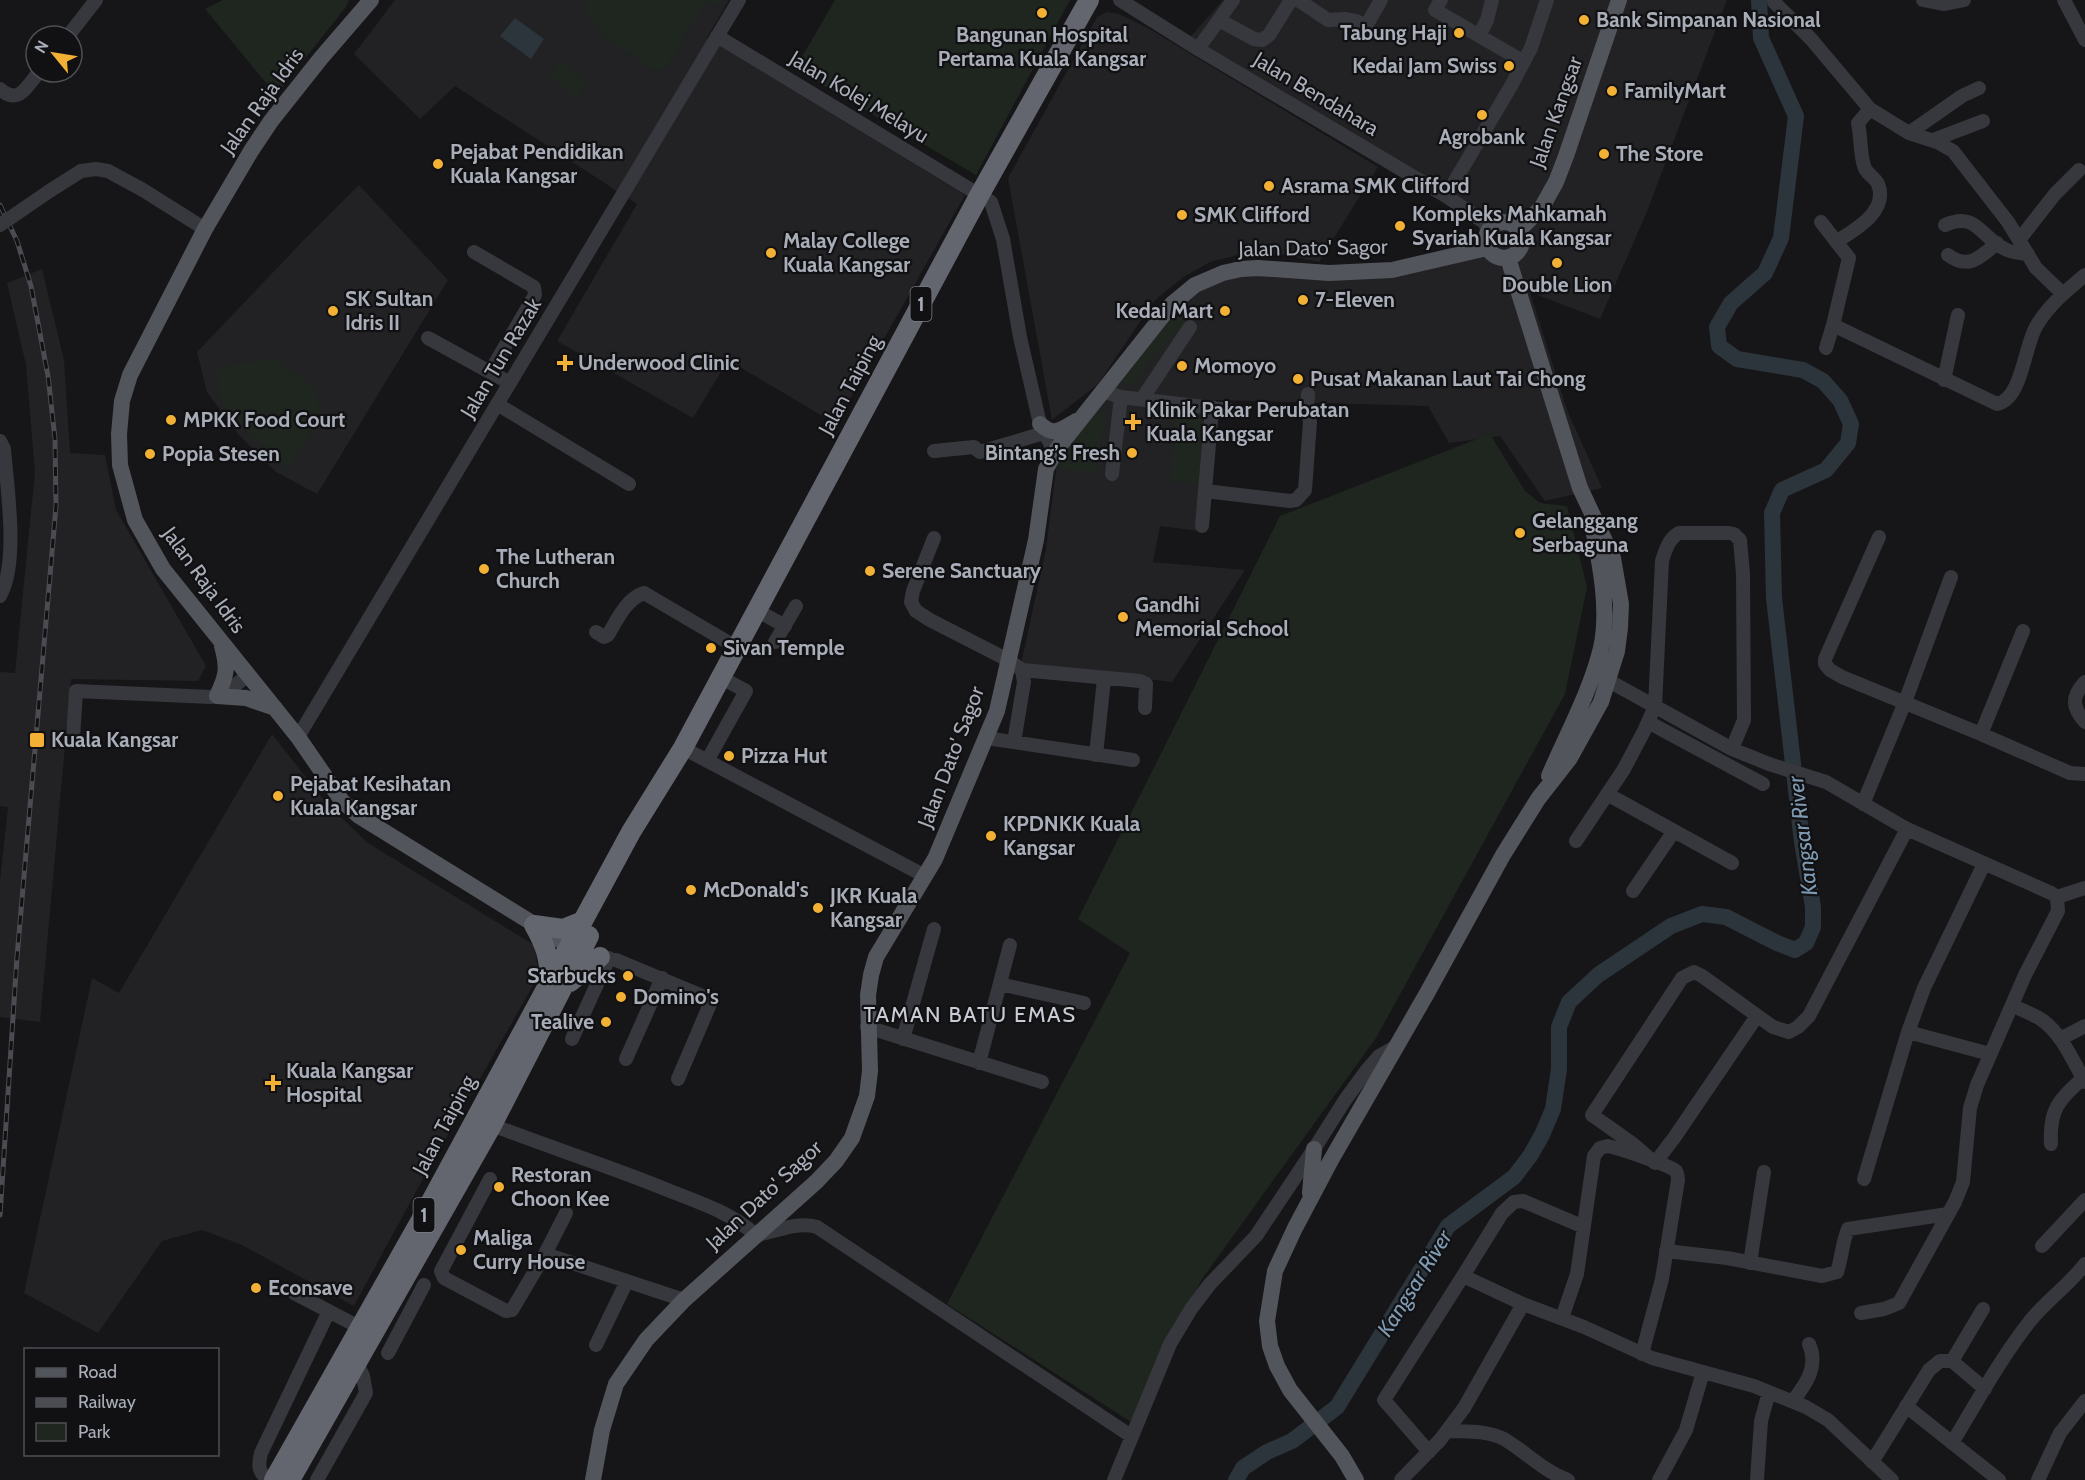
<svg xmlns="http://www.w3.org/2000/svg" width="2085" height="1480" font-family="Cabin,sans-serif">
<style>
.built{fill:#222225}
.green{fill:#1e261f}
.water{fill:#2c353c}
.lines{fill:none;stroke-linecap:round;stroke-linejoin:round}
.river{stroke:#2c353c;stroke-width:16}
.minor{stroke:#37383d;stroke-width:14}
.major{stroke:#53555c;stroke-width:16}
.highway{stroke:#63666e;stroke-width:20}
.rail-casing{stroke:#4a4c52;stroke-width:5}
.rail{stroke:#111113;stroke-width:3;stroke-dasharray:9;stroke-linecap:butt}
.minor-bridge{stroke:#37383d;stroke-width:14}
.poi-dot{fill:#f2b134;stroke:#111113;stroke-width:2}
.labels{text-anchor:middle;stroke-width:4.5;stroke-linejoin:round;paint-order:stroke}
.shield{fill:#111113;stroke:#7b7e86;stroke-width:1.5}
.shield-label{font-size:20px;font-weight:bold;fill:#a8adb8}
.poi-label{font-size:21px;font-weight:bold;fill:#a8adb8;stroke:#111113;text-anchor:start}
.street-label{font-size:21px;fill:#a8adb8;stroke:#111113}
.water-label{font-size:22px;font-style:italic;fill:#7f9bb3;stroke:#111113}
.neighbourhood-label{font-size:22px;letter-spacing:1.5px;fill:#c9ccd4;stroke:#111113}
</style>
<rect width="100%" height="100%" fill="#161618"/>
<path class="built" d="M395,0H729L707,38L965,195L836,424L728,360L693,418L557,341L637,204L455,86L420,119L354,54Z
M1223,0H1727L1646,214L1600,319L1530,292L1567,410L1602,488L1545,501L1500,436L1449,443L1428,406L1216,400L1207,532L1160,526L1153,562L1245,570L1172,682L1021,664L1046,549L1057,462L1173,307L1214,282L1237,275L1410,274L1485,254L1478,224L1184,44Z
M1107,12L1119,14L1148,28L1378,167L1319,262L1286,255L1246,253L1210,262L1182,278L1154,301L1098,384L1052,420L1008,178L1097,17Z
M359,185L448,280L317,494L276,472L238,434L207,392L197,352L301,243Z
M42,269L64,360L70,453L105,455L116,510L206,666L198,681L71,679L40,1022L0,1017V881L8,807L0,806V672L15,673L35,472L26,365L7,283Z
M272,734L326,803L368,843L534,945L539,975L420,1184L354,1306L242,1245L202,1230L162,1241L98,1333L24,1293L92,978L119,993Z"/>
<path class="green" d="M223,0H349L346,7L276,95L205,9Z
M584,0H721L717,7L707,1L665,69L656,71L609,41L588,18Z
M835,0H1070L976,175L795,69Z
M561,62L588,83L576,98L550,77Z
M1179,308L1183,310L1192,325L1182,327L1154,355L1137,382L1129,385L1123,383V379Z
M275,357L291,371L318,390C316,399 316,406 323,412L288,469L276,462L220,399L216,368Z
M1101,409L1106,410L1096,472L1058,469C1059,448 1087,424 1101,409Z
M1174,413L1205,415L1200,483L1170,481Z
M1490,434L1525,491L1540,503L1567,506L1587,587L1565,694L1376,1038L1202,1279L1131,1422L947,1304L1130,953L1078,919L1280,516Z"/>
<path class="water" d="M515,18L544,39L531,59L500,36Z"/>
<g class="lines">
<path class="river" d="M1236,1480L1243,1468L1267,1452L1292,1441L1337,1407L1448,1226L1514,1177L1530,1156L1542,1135L1553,1109L1559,1069V1027L1569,1002L1598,975L1671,926L1702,914L1726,917L1777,943L1795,950L1806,943L1813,927V907L1802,842L1774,598L1772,513L1782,490L1826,470L1848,443L1851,424L1840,400L1823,381L1803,370L1737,359L1719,346L1717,327L1731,303L1765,273L1781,238L1796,116L1761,38L1759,0"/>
<path class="minor" d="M1120,0L1198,49L1446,196L1491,227
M1298,0L1328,20L1345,19L1356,21L1366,26L1381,0
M1441,0L1435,10L1524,62
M1923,0L1943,4L1964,0
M2064,0L2085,40
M1774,2L1811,39L1870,109L1909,133L1937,142L1953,151L2008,222L2036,268L2062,293
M1219,20L1254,39L1262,40L1269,35L1291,0
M68,36L96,0
M717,36L991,202L1003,239L1020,337L1040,424L1051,445V458
M1479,36L1487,20L1492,0
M1198,49L1233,0
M0,89C19,106 27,86 39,72
M1909,133L1962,96L1979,88
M1933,140L1983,121
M48,192L81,171L96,169L108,171L143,190L205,229
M1446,196L1511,86L1531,48L1547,0
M1821,222L1849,258L1833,325L1826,348
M1945,225C1977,211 1980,237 2005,249C2012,253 2020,253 2028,254
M2019,240L2055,194L2079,170
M1837,241C1855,230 1889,211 1878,184C1875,177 1866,174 1864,166C1860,153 1861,137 1858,123L1870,109
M474,252L534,287L535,295L490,372
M1948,255C1968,270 1980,258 1997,243
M1833,325L1997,404C2023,398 2024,345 2037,325C2049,305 2067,290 2085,275
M428,338L510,383
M1944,380L1958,315
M1102,391L1121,397L1229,410
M1142,399L1190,327
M497,404L629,484
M0,441L4,449C7,487 19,563 0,596
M934,451L974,447L980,452L1044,433
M1112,474L1121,397
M1205,491L1290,501L1296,500L1305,490L1310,422L1307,409L1308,394
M1202,526L1212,409
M1879,537L1825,659V664L1830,670L1842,677L1981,734L2070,773L2085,774
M934,538L913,591L911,602L916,611L930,620L1008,660L1022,670L1024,682L1014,742
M756,610L785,626
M596,632L604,637L608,635C617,620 626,599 644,593L736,647
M775,642L796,606
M1022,670L1140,681L1146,684L1145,708
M1600,676L1732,749L1769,764L1826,782L1907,829L2051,893L2057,897L2058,911L2025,975L1977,1085L1970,1108L1963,1182L1955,1202L1899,1303L1884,1309L1861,1313
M2085,682C2071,697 2072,707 2085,722
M1648,722L1763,784
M1981,734L2023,631
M298,737L739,0
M73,738L76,691L211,697L224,694L248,675
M986,738L1133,760
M683,748L925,876
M1096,755L1104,679
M707,761L746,691L720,677
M1607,794L1732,863
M1863,804L1905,702L1951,577
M1576,841L1624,769L1644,731L1655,706L1662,561C1665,551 1669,538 1679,533H1729L1734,534L1740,540L1743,574L1744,720L1732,749
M1633,891L1674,831
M2057,897L2085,888
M591,955L616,960L707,998L710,1004L678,1079
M1000,984L1084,1003
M2012,1005C2021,1010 2033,1014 2042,1020C2062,1034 2073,1061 2085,1082
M1757,1016L1674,1138L1655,1163L1633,1144L1592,1115L1682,978L1694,972L1702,976L1773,1027L1789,1032L1798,1027L1809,1016L1907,829
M867,1027L1042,1082
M1908,1032L1990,1054
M572,1039L609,958
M903,1039L934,929
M2060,1039L2085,1026
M626,1059L662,978
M979,1063L1010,945
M492,1125C551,1148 612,1167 670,1191C701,1203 731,1213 756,1235C776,1232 797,1221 817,1227L1131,1436
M2051,1144C2049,1109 2059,1100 2083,1078
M490,1179L441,1271L444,1278L506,1311L512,1310L545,1254L566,1213
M1864,1179L1908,1032L1924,988L1984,864
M2042,1246L2085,1200
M1666,1251L1727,1258L1822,1276L1837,1272C1842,1257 1842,1243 1848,1229L1948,1214
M545,1254L684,1300
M1750,1263L1764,1172
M1463,1276L1502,1213L1514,1202L1523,1201L1584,1227
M294,1293L359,1327
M1562,1318L1577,1274L1594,1156L1600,1148L1608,1146C1617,1148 1673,1166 1676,1171C1677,1171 1678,1179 1678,1180L1662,1279L1642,1354
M596,1345L627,1281
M388,1353L424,1285
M1952,1361L1983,1309
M1793,1401C1806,1384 1819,1366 1809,1344
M1906,1406L1999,1480
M1447,1431C1465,1432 1487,1430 1504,1439C1526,1452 1543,1471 1568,1480
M1952,1443C1977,1402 2000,1359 2030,1321C2047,1300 2069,1285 2085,1264
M1429,1452L1384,1400L1463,1276L1523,1304L1584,1327L1652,1358L1754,1386L1806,1407L1828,1420L1892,1480
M1872,1462L1929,1370L1940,1361H1952L1985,1389
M268,1480C258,1471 258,1466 261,1453L329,1311
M317,1480L366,1393L363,1376L356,1361
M1114,1480L1170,1344L1191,1309L1210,1284L1256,1236L1314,1149L1345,1100L1367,1070L1379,1056L1395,1047
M1401,1480L1440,1440L1464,1408L1523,1304
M1659,1480L1686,1430L1703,1372
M1757,1480L1761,1421L1769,1392
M2038,1480L2060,1433L2085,1401"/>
<path class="major" d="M371,0L321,58L271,121L251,151L205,229L130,375L122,401L119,434L120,465L135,520L163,569L298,737L342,801L359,816L579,952
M1486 240a18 18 0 1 1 36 0a18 18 0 1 1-36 0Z
M1519,230L1542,207L1556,182L1566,156L1619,0
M1040,424C1054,437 1061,430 1076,421
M222,646C228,668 227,675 217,696L246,698L275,708
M1549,776C1566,736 1591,690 1601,648C1609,612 1601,569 1594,534
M1310,1193L1314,1149
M593,1480L602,1430L616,1384L646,1340L684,1300L816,1182L836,1161L852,1138L867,1096L870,1071L868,995L871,975L876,957L935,859L997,711L1036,540L1046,469L1057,449L1172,304L1195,285L1223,273L1241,269L1258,268L1329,273L1392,270L1487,248
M1356,1480L1342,1456L1290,1390L1277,1366L1270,1346L1267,1321L1275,1271L1295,1228L1331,1160L1426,995L1503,855L1538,799L1570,758L1601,702L1617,651L1620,628L1621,604L1613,558L1580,488L1508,258"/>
<path class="highway" d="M534,925C546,946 549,957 550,981
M534,925L563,929L583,921
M570,982L600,957
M274,1480L421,1220L631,832L683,748L980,194L1089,0
M290,1480L492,1125L589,936"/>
<g class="rail-casing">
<path id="rail" d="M0,205L17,241L31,286L48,376L55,439L56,506L17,957L0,1215"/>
</g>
<use href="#rail" class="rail"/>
<path class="minor-bridge" d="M0,225L48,192"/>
</g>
<g class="poi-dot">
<circle cx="1042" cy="13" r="6"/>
<circle cx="1584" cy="20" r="6"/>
<circle cx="1459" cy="33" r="6"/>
<circle cx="1509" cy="66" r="6"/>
<circle cx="1612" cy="91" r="6"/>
<circle cx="1482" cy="115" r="6"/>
<circle cx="1604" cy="154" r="6"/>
<circle cx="438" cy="164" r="6"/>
<circle cx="1269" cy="186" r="6"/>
<circle cx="1182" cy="215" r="6"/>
<circle cx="1400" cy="226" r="6"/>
<circle cx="771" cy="253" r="6"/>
<circle cx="1557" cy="263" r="6"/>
<circle cx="1303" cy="300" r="6"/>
<circle cx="333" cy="311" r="6"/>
<circle cx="1225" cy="311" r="6"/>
<path d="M562 354h6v6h6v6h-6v6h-6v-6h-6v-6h6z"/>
<circle cx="1182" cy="366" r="6"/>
<circle cx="1298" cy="379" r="6"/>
<circle cx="171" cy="420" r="6"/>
<path d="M1130 413h6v6h6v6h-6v6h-6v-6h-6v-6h6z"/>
<circle cx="1132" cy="453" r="6"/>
<circle cx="150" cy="454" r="6"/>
<circle cx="1520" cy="533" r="6"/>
<circle cx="484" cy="569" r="6"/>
<circle cx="870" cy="571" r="6"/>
<circle cx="1123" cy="617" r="6"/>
<circle cx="711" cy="648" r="6"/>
<rect x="29" y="732" width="16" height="16" rx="3"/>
<circle cx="729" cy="756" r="6"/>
<circle cx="278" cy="796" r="6"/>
<circle cx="991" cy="836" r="6"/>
<circle cx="691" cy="890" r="6"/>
<circle cx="818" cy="908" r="6"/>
<circle cx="628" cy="976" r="6"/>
<circle cx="621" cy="997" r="6"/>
<circle cx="606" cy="1022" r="6"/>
<path d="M270 1074h6v6h6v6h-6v6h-6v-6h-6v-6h6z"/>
<circle cx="499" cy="1187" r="6"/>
<circle cx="461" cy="1250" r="6"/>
<circle cx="256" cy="1288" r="6"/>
</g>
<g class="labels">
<g class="shield">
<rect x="910.5" y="287" width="21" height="34" rx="4.5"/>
<rect x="413.5" y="1198" width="21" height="34" rx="4.5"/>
</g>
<g class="shield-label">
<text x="921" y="311">1</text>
<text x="424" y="1222">1</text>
</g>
<g class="poi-label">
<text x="1596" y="27">Bank Simpanan Nasional</text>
<text x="1447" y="40" text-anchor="end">Tabung Haji</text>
<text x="1042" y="42" text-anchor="middle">Bangunan Hospital<tspan x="1042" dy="24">Pertama Kuala Kangsar</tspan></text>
<text x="1497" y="73" text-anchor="end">Kedai Jam Swiss</text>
<text x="1624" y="98">FamilyMart</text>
<text x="1482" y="144" text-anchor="middle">Agrobank</text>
<text x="450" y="159">Pejabat Pendidikan<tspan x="450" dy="24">Kuala Kangsar</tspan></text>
<text x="1616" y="161">The Store</text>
<text x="1281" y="193">Asrama SMK Clifford</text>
<text x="1412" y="221">Kompleks Mahkamah<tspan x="1412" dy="24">Syariah Kuala Kangsar</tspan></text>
<text x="1194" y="222">SMK Clifford</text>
<text x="783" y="248">Malay College<tspan x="783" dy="24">Kuala Kangsar</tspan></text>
<text x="1557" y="292" text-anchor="middle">Double Lion</text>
<text x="345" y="306">SK Sultan<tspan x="345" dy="24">Idris II</tspan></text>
<text x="1315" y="307">7-Eleven</text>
<text x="1213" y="318" text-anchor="end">Kedai Mart</text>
<text x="578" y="370">Underwood Clinic</text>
<text x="1194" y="373">Momoyo</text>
<text x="1310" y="386">Pusat Makanan Laut Tai Chong</text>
<text x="1146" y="417">Klinik Pakar Perubatan<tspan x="1146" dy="24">Kuala Kangsar</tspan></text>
<text x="183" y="427">MPKK Food Court</text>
<text x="1120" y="460" text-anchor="end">Bintang’s Fresh</text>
<text x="162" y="461">Popia Stesen</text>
<text x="1532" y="528">Gelanggang<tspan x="1532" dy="24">Serbaguna</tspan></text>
<text x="496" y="564">The Lutheran<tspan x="496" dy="24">Church</tspan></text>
<text x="882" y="578">Serene Sanctuary</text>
<text x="1135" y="612">Gandhi<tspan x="1135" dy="24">Memorial School</tspan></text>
<text x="723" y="655">Sivan Temple</text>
<text x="51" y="747">Kuala Kangsar</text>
<text x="741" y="763">Pizza Hut</text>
<text x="290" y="791">Pejabat Kesihatan<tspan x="290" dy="24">Kuala Kangsar</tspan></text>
<text x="1003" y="831">KPDNKK Kuala<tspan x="1003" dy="24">Kangsar</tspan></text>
<text x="703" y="897">McDonald's</text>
<text x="830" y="903">JKR Kuala<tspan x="830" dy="24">Kangsar</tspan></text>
<text x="616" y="983" text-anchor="end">Starbucks</text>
<text x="633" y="1004">Domino's</text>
<text x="594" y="1029" text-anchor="end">Tealive</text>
<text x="286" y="1078">Kuala Kangsar<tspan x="286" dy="24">Hospital</tspan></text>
<text x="511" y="1182">Restoran<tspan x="511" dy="24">Choon Kee</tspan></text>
<text x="473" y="1245">Maliga<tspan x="473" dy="24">Curry House</tspan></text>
<text x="268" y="1295">Econsave</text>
</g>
<g class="street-label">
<text transform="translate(1316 94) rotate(31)" y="7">Jalan Bendahara</text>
<text transform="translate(859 97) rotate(31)" y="7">Jalan Kolej Melayu</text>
<text transform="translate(262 101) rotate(-54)" y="7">Jalan Raja Idris</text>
<text transform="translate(1556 112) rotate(-70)" y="7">Jalan Kangsar</text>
<text transform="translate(1313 248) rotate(-1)" y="7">Jalan Dato' Sagor</text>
<text transform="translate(501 358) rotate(-59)" y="7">Jalan Tun Razak</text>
<text transform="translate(850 385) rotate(-62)" y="7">Jalan Taiping</text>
<text transform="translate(204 580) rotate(54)" y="7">Jalan Raja Idris</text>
<text transform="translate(951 757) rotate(-69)" y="7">Jalan Dato' Sagor</text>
<text transform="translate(444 1125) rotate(-62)" y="7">Jalan Taiping</text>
<text transform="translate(764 1195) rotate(-43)" y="7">Jalan Dato' Sagor</text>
</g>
<g class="water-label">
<text transform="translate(1802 836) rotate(-97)" y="8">Kangsar River</text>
<text transform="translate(1414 1283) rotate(-58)" y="8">Kangsar River</text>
</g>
<g class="neighbourhood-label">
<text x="970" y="1022">TAMAN BATU EMAS</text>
</g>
</g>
<rect x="24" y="1348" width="195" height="108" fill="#111113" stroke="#4d4f55" stroke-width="1.5"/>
<rect x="36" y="1368" width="30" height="9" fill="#53555c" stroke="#4d4f55" stroke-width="1.5"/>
<text x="78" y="1378" font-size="18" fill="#a8adb8">Road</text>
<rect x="36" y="1398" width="30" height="9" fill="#4a4c52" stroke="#4d4f55" stroke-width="1.5"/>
<text x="78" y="1408" font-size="18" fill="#a8adb8">Railway</text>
<rect x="36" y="1423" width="30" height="18" fill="#1e261f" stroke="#4d4f55" stroke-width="1.5"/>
<text x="78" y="1438" font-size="18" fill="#a8adb8">Park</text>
<g transform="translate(54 54) rotate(300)"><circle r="28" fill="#111113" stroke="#4d4f55" stroke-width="1.5"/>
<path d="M0-4.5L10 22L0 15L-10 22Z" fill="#f2b134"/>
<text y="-9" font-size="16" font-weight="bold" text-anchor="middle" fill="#a8adb8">N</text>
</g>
</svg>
